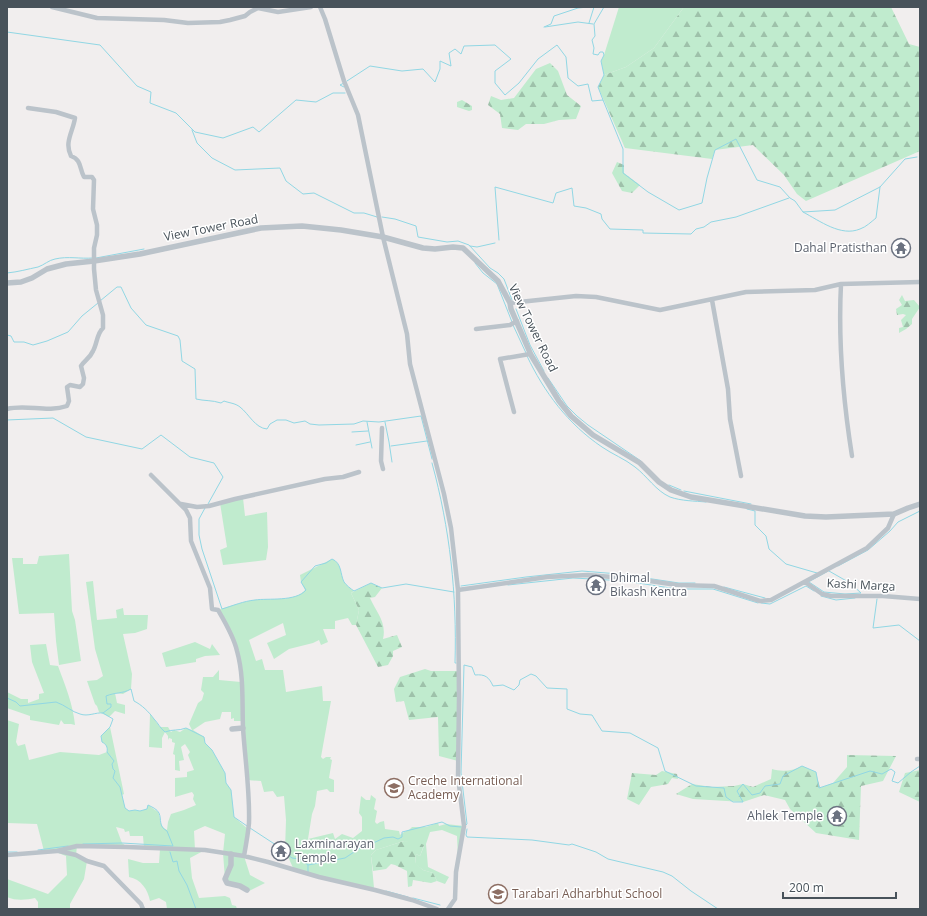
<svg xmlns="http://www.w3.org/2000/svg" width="927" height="916" font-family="'Open Sans',sans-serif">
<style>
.grass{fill:#c0ebce}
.forest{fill:url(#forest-firs)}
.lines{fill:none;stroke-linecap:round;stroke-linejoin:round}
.stream{stroke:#91d7e4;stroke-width:1}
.minor{stroke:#bbc3ca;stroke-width:4.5}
.tertiary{stroke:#bbc3ca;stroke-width:5.5}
.labels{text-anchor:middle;stroke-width:3;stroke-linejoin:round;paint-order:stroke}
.street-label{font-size:12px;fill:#48525a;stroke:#fff}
.worship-label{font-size:12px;fill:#5b616d;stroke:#fff;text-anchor:end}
.education-label{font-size:12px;fill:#785e54;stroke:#fff;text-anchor:start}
</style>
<defs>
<pattern id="forest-firs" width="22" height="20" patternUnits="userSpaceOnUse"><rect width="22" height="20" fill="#c0ebce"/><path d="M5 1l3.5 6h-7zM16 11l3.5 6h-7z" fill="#9ec1aa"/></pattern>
</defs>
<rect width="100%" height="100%" fill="#f1eeee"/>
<path class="grass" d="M619,7H684L654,48L626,67L604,75L601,61L604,55Z
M243,498L245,516L267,512L268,547L266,560L223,565L220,550L227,547L220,503Z
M69,554L72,611L75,620L81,661L59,665L56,641L54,613L19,614L12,558H23V564H37L39,556Z
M332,559C342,563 340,574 344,582C346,585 351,589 354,591L351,593L359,610L356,625H352L348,618L335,621V629H323L328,642L321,645L319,640L313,643L289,649L274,659L267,643L286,635L283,623L249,640L256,661L262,659L265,670H283L286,692L322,686L323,701H331L321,757L323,759L326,757H331L330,759L332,760L329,778L334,780V792H330L327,789L317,791L315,806L312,814L308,839L333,833L335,839L342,834L353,838L362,831V817L359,813L361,796L366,800H370L371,795L376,799L374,809L377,811L375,822L377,824L380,822L384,821L385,829L399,831L400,835C404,831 409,831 412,827H426L438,823L439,826L446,824L464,826L458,859L457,836L442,830L430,832L426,844L428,867L449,877L445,884L437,881L433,873L423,870L415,864L416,854L420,856L424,846L404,841L376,850L371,855L374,888L294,870L285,850L286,820L284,796L277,797L273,791L264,792L261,781L247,780L243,721H234V718L231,719V712H222L220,719L205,722L193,730L204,737L205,743L212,750L225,773L226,783L231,790L234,817L248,829L244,856L250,875L265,883L247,892L225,879L223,853L225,834L205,826L194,831L195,850H205L190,858L192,878L199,898L225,896L230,898L232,905L236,906L237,909H167L166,902L159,898L150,901C148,890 141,879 129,877L128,859L143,863H159L160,849L144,848L143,836H130L129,831L125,832L124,829L116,827L122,843L127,847L77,846L76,855L87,861L84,879L70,904V909H38V902L35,898C26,900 16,901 7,897V879L48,894L67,875L66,856L53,851H44L37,824L7,823V720L19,724L16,742L18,746L25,744L29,760L60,752L99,755L107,752C108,747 106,744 102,742L101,736L110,727L124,794L122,795L125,808L129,811L135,810L140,811L147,809L148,805L158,812C161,818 159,827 167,830L168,822L171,814L184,810L196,805L193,799L194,795L192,792L175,797V778L187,777V772L194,770L188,755L190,752L185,744L181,747L184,760L179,761L180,771L175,770V755L173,754L175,743L172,742V739L169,738L168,740V736L165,732L162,738V748L149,747L150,714L160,727H168L171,732L174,730L180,732L186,728L192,730L189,724L198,703L202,700L204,693L201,690L203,677H213L219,670V680L241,682L238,654L218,610C230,606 242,602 254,600C268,598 296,602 305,590L301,582L300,575Z
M93,581L97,620L117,618L116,610L123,608L124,615H148L147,629L135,633L123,634L132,674L131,689L123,694L115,693L117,703L125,705V714L115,711L109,717L99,712L97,706L95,704L87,681L97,680L103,676L95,649L86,582Z
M195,642L210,649L212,644L220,655L205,656L196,659V662L166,667L162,653Z
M46,644L50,665L58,666C65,685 73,704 75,725L71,724H64L61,720L59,725L30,720V716L7,708V692L21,699H28V703L39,699V694L44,693L32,662L30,645Z"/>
<path class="forest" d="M684,7H891L909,44L920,47V151L806,201L797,194L784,175L753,145L715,150L712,159L625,148L598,87L604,75L626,67L654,48Z
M550,63L558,71L567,95L581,106L576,119L559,120L544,124H526L518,130L502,128L500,114L488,105L491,96L501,100L514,98L536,69Z
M462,100L472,106V110L469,111L457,107V102Z
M617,162L624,165V173L640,185L632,193L622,191L612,173Z
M902,295L905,301L914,300L920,307L912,319V324L906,329L899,333V328L903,327L901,320L906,315L903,314L897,315L896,309L902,305L899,300Z
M371,583L382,588L375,597L370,598C376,612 387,622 383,639L397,635L402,647L393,651V656L388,665L378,667L356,625L359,610L351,593Z
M425,669L431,671H458V761L439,756L438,717L409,720L404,701L396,702L394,689L400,677Z
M847,755L896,756L883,781L861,786L859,840L816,833L790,809L785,800L764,795L743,802L693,799L676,794L692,784L712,787L734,786L743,784L753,787L771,779L772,769C781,772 794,771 802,766L816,772L820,788L833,783L847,767Z
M920,770V802L899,792L905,773Z
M662,771L677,774L678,779L672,778L668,784L651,787L639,805L627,799L632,773L656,775Z
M404,841L417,842L424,845L420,856L416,854L415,863L423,870L433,873L437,881L431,883L413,880L412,886L408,887L407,871L395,865L391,864L386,869L373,871L371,855L376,850Z"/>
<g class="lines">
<path class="stream" d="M589,23L594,7
M544,27L551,24L554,16L578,8L588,7
M545,27L578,22L593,24
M7,32L100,45L137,86L151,92L150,103L176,113L195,132L223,138L253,127L259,132L296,100L316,102L333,93H345
M347,81L370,66L402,71L423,69L435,82L440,69V61L451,66L449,53L455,49L461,54L464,46L495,45L511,59L495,71V83L505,95L519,83L538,59L557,45L566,57L568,78L578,86L588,84L592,101L603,100L623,149V173L648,192L679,210L702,203L707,178L715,150L736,139L757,180L780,187L790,198L795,201L803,212L835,210L880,187L905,159L917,157
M344,83L340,85L344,87
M603,100L598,87L604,75L601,61L604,55L603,52H600L598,55L593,54L594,48L592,40L595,36L594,24L604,7
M192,130L197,143L212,158L235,170L280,168L286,181L303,194L314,193L354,213H364L377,217
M803,212C820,221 841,237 860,229C866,227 871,222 876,218L880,187
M382,217L395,219L416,226L418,237L447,242L458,241L469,245L490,268L498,273L504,279L512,300
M499,240L495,187L553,203L556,193L572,188L574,206L586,208L601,214L602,219L610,229L643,230V233L691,234L696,229L704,227L711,222L736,217L789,198
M470,246L477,247L495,243
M96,258L144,249
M475,263L483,273L497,284L512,322
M7,273C18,272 28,269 38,267C44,265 49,260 55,259C68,256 80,259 93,258
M100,301L117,287H121L131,308L146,325L178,336L180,340L182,361L195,369L196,399C204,401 212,400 221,403L224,401C229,403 235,403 240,407C249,414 255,428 267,429L270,424L277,420H286L294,423L305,421L310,424L319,425L354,424L363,421L379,422L421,416L432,459
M516,309L530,345L544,371
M513,325L526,353
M7,335L11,336L14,342H24L33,345L47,341L68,332L82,316L98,303
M527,356C544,392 568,424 602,447C612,454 625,459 635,467C647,476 656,491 670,497C681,501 695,501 706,502
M548,378L567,406L577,416L588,425L641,461
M7,420L53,418L86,437L142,449L161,435L190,457L214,463L223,477L208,504
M367,422L372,448
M385,422L389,442L392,462
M352,432L368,431
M356,445L370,442
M391,446L427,441
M432,463C450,529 457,594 455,663H456
M669,485L681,490
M684,491L751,504
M205,508L199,519V535L202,549L222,609C232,606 244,601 255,600C268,598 296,602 306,590L301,582L315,566L326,563L332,559C342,563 340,574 344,582C346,585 351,589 354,591L371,583L382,588L406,584L454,592
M747,509L755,511V525L766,536L769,549L786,564L817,573
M838,566L868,550L890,531L898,522L920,511
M829,571L850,583L861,593L845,594L824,592L809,582Z
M508,585L573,578L592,579L625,581L677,589H713L758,603
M461,586L526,577L582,571L619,574L679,583H695
M724,587L765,598
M821,596L836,600L855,598
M877,599L873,628L899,625L920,641
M761,603L770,604L806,586L814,591
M7,698L16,702L20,706L56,702C65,705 72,712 80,714C88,717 96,712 103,713L111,707V704H107L106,696C116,692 122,694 131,689L134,701C142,705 149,712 154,719C158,723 160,728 165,732C172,729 179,731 186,728L204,737L205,743L212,750L225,773L226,783L231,790L234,817L247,826
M466,825L467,824L461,773L464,665L472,667L475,675C485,674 489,677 493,686L503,685L514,690L519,685L520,680L531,674L536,676L547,688L567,689V709L580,714L592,715L602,731L630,733L658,748L665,771L696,786L724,788L726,797L733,802H743L737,791L743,784L752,795L760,793L765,786L780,784L783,776L802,766L816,772L819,788L870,771L882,774L891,769L895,772L892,781L898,783L911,772L920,766
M250,828L276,845L292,858L300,859L308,865L345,858L363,846L369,845L384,838L393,837L398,839L402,837V832L442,822L450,826L461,827
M467,829L466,835L467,837L532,840L569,845L572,844L596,852L608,859L663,872L672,876L691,891L718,909
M83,844L122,843L173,846L167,831C158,826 162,820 159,813C157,809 152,807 148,805L147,809L140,811L135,810L129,811L125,808L120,787L113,778L115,771L113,769L112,764L114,761L107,752C108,747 106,744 102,742L101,736L110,727L113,719L103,713
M38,850L68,846
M7,852H17
M170,852L173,862L177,861L179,871L187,885L196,909
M308,865V872
M386,891L408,897
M413,898L440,905"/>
<path class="minor" d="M52,7L97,18L164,20L188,23L220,22L230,20L245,16L250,12L258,8L278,12L311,7
M320,7L325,19L344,81L358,115L383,237L407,334L410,364L444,494L451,528L458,590L459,698L458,777L464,826L456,872L455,899L448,909
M841,284C838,342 843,399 852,456
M712,300L728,389L730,419L741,476
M510,303L576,296L596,297L660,310L746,292L815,290L841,284L920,282
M476,329L510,325L517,321
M7,409C27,404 47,413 67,406L69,401L67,387L70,385L80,387L83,384L84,378L81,366C85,360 90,358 93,351C97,344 97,333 103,328V315L96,290L94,269V248L97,235V225L93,209L94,180L92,177H84C79,168 82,160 71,156C64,142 73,132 75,118L56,112L28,108
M514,412L500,359L530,354
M382,428L381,461L383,469
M151,475L186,510L190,518L191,541L210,588L212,609L218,610C225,622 234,637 237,651C244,676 242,702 243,728C245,759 250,791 249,823C248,834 246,845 244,856
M181,504L197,507L209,506L235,499L325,479L343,477L359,472
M805,582L822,594L831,596H883L920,599
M458,590L547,577L588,575L636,579L677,585L714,586L760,601L771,600L867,548L888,528L894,514
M917,759H920
M59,851L76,855L87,861L104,866L141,904L143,909
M7,855L57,851L77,846L127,847L205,850L244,856L268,862L319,877L375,890L412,900L437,909"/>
<path class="tertiary" d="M7,283L21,282L32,278L47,269L66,264L94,261L140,254L261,228L302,226L341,230L383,237L423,248L435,249L453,247L463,248L498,281L510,303L511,309L531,355L559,401L571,416L593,435L640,463L659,482L671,490L691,497L805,516L826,517L894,514L908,508L920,504
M232,729L243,728
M231,854V865L225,879L227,883L240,886L247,890"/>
</g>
<defs>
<g id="temple-ring" transform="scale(1)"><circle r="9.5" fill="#fff" stroke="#6b7280" stroke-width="1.5"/><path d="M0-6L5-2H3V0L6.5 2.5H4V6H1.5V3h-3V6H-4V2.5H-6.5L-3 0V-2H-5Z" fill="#6b7280"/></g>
<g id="school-ring" transform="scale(1)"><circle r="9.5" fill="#fff" stroke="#8d6e63" stroke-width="1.5"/><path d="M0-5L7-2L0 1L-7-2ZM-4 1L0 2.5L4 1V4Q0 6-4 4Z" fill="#8d6e63"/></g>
</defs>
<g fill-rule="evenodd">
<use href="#temple-ring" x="901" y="248"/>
<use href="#temple-ring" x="596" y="585"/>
<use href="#school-ring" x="394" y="788"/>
<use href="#temple-ring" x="837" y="816"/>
<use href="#temple-ring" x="281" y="851"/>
<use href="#school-ring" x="498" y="894"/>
</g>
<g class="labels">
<g class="street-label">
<text transform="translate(211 228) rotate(-11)" y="4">View Tower Road</text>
<text transform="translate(533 328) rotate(64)" y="4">View Tower Road</text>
<text transform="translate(861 585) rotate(3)" y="4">Kashi Marga</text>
</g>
<g class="worship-label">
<text x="887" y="252">Dahal Pratisthan</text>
<text x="610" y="582" text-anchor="start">Dhimal<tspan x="610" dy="14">Bikash Kentra</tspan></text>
<text x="823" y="820">Ahlek Temple</text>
<text x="295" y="848" text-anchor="start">Laxminarayan<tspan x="295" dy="14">Temple</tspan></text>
</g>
<g class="education-label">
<text x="408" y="785">Creche International<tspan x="408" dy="14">Academy</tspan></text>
<text x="512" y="898">Tarabari Adharbhut School</text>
</g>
</g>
<rect width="927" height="916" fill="none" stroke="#48525a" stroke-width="16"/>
<path d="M783 892v6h113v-6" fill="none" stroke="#48525a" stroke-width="2"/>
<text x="789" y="892" font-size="12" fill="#48525a" stroke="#ffffff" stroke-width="3" paint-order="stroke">200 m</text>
</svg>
